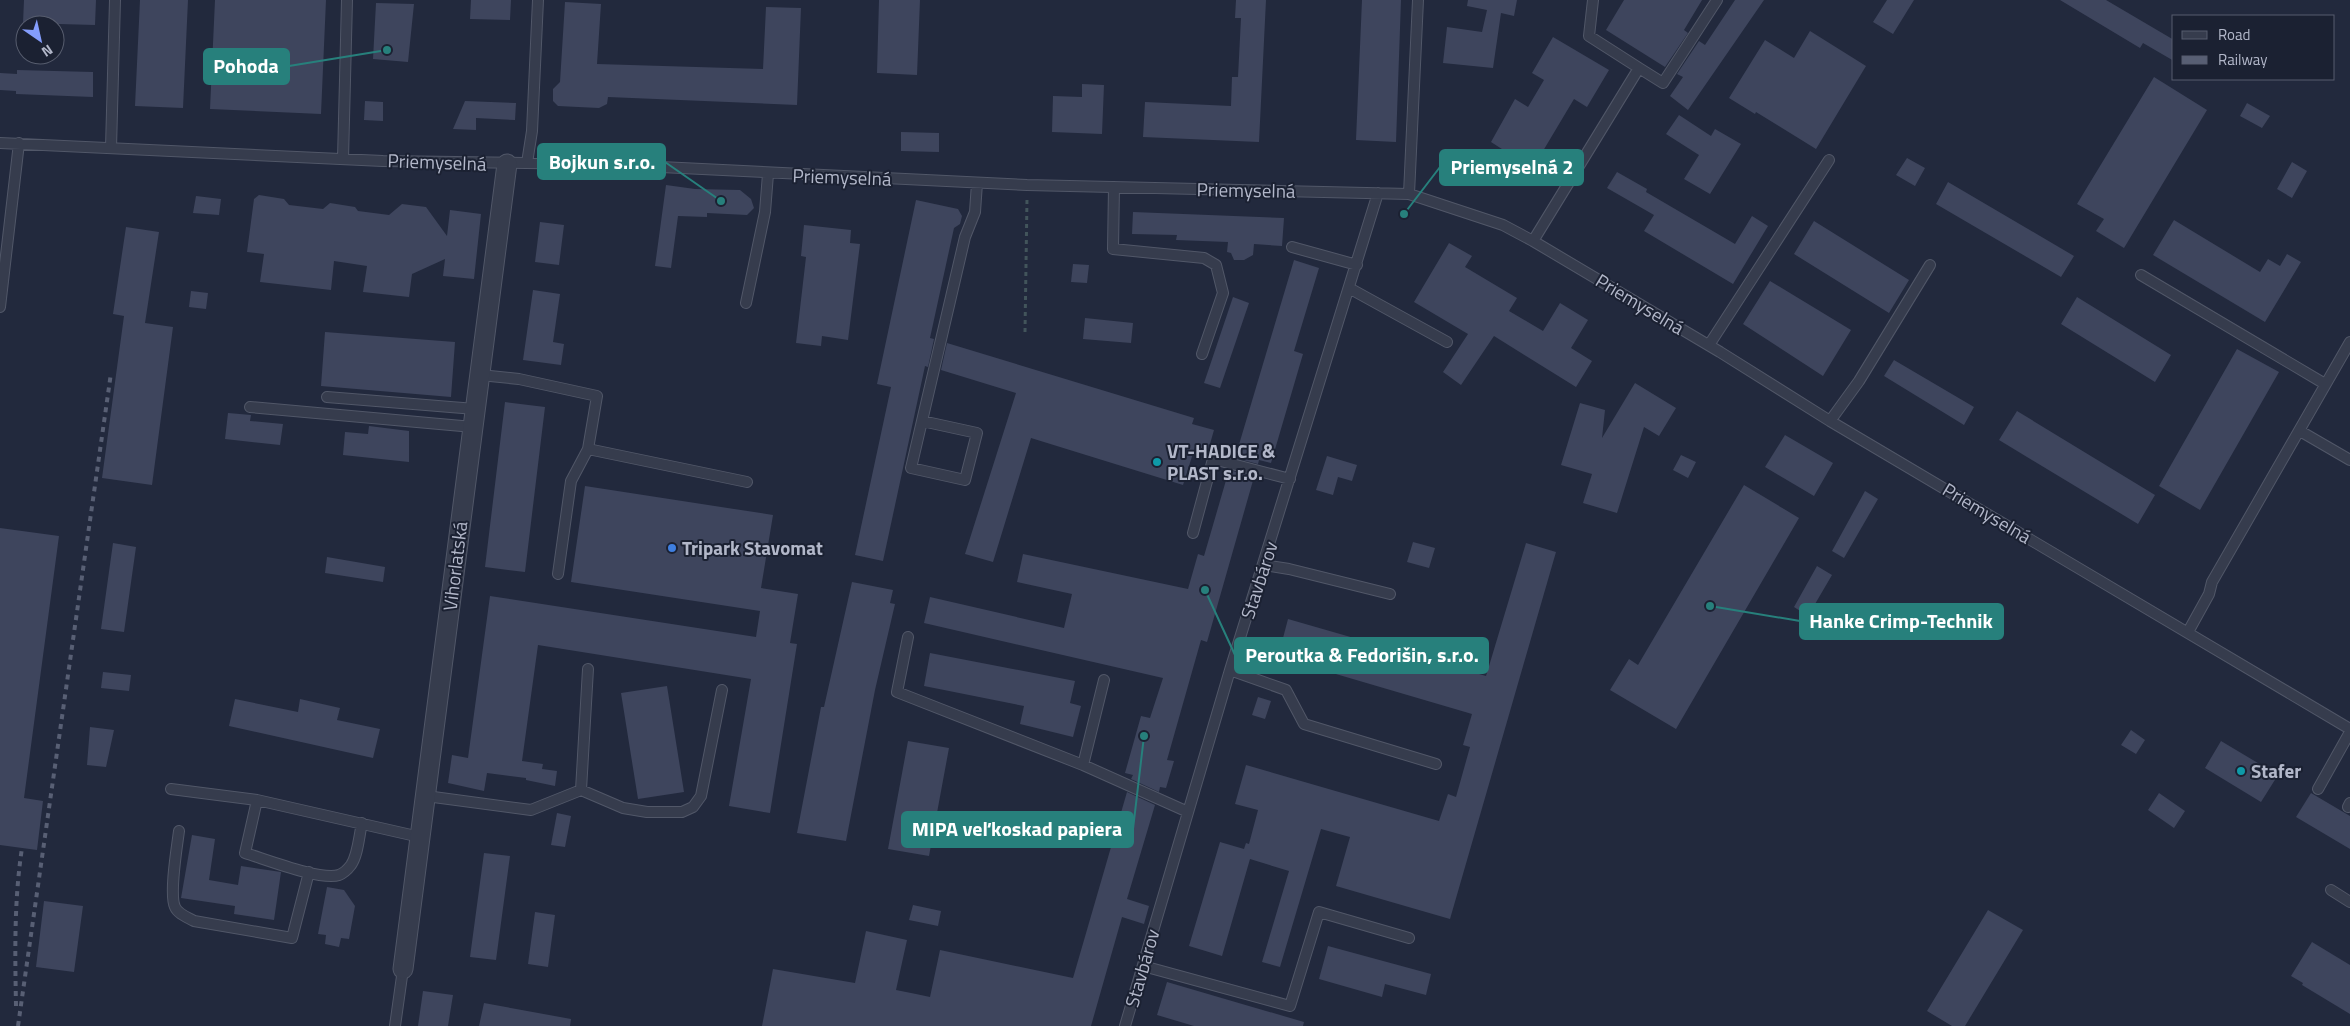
<svg xmlns="http://www.w3.org/2000/svg" width="2350" height="1026" font-family="'Titillium Web',sans-serif">
<style>
.building{fill:#3e455d}
.lines{fill:none;stroke-linecap:round;stroke-linejoin:round}
.service-casing{stroke:#515768;stroke-width:12}
.minor-casing{stroke:#515768;stroke-width:21}
.path{stroke:#42545b;stroke-width:3;stroke-dasharray:4 4;stroke-linecap:butt}
.service{stroke:#363c4d;stroke-width:10}
.minor{stroke:#363c4d;stroke-width:19}
.rail{stroke:#585f74;stroke-width:4;stroke-dasharray:5 5;stroke-linecap:butt}
.culture-dot{fill:#0f9aa8;stroke:#1b2132;stroke-width:2}
.shop-dot{fill:#3f7fe0;stroke:#1b2132;stroke-width:2}
.labels{text-anchor:middle;stroke-width:4;stroke-linejoin:round;paint-order:stroke}
.street-label{font-size:19px;fill:#b2b7c9;stroke:#1b2132}
.poi-label{font-size:19px;font-weight:bold;fill:#b2b7c9;stroke:#1b2132;text-anchor:start}
.leader{fill:none;stroke:#27807c;stroke-width:2}
.callout-dot{fill:#27807c;stroke:#1b2132;stroke-width:2}
.callout{fill:#27807c;stroke:#27807c;stroke-width:2}
.callout-label{font-size:20px;text-anchor:middle;font-weight:bold;fill:#fff}
</style>
<rect width="100%" height="100%" fill="#22293d"/>
<path class="building" d="M24,0H96L95,25L23,23Z
M140,0H188L183,108L135,106Z
M215,0H326L321,114L210,109Z
M471,0H511L510,20L470,19Z
M879,0H920L917,75L877,73Z
M1236,0H1266L1259,142L1143,137L1145,102L1231,106L1232,77H1238L1241,18H1235Z
M1362,0H1401L1396,142L1356,140Z
M1468,0H1517L1514,16L1501,13L1493,68L1443,63L1447,27L1482,32L1487,10L1467,6Z
M1624,0H1702L1684,30L1688,33L1665,67L1606,30Z
M1735,0H1764L1688,110L1670,96L1683,77L1677,74L1699,41L1705,45Z
M1887,0H1914L1893,34L1873,22Z
M2060,0H2106L2174,40V61L2143,43L2140,48Z
M565,2L601,4L597,64L763,69L766,7L801,8L797,105L608,97L607,104L599,108L558,106L553,101V89L560,82Z
M376,3L414,4L408,62L373,59Z
M1810,31L1866,66L1816,149L1756,112L1755,114L1729,98L1765,40L1794,58Z
M1553,37L1609,70L1587,107L1574,99L1540,156L1566,172L1558,185L1491,142L1515,99L1528,107L1544,80L1532,73Z
M17,70L93,72V97L16,94V91L0,90V73L17,74Z
M2154,77L2207,110L2124,248L2096,231L2104,219L2077,204Z
M1082,84L1104,85L1102,134L1052,132L1053,96L1082,97Z
M365,101L383,102V121L364,120Z
M465,101L516,103L515,120L476,118V130L453,129Z
M2247,103L2270,116L2262,128L2240,116Z
M1679,115L1711,136L1715,129L1741,144L1710,194L1684,179L1699,155L1666,134Z
M901,132L939,133V152L901,151Z
M1907,158L1925,168L1915,186L1896,175Z
M2292,162L2307,171L2292,198L2277,189Z
M1617,172L1647,189L1646,192L1735,244L1752,216L1768,226L1733,284L1644,231L1654,215L1607,188Z
M1948,182L2074,256L2061,277L1936,204Z
M666,185L695,189L740,190L751,199L754,208L747,215L707,213V217L678,216L671,268L655,266Z
M259,195L284,199L289,205L323,209L330,203L355,207L358,211L389,215L402,204L426,207L447,236L450,210L481,214L474,279L443,276L445,259L412,274L409,297L363,292L367,266L334,261L331,290L260,282L264,254L247,252L254,199Z
M196,196L221,199L219,215L193,213Z
M916,200L958,209L962,216L960,224L954,228L930,338L934,339L928,367L925,366L883,561L855,555L891,387L877,384Z
M1133,212L1284,218L1282,246L1254,244L1253,255L1244,260H1234L1231,253L1227,252L1228,242L1176,240L1177,235L1132,234Z
M2174,220L2260,272L2268,259L2280,266L2287,254L2301,262L2265,322L2153,255Z
M1814,221L1909,280L1889,313L1794,254Z
M540,222L564,225L559,265L535,262Z
M804,225L851,230L850,243L860,244L848,340L822,336L821,346L796,343L806,257L801,256Z
M126,227L159,232L145,323L173,327L152,485L102,478L124,316L113,314Z
M1449,243L1472,256L1465,267L1517,298L1509,311L1543,331L1560,303L1588,320L1571,348L1592,361L1576,387L1494,336L1461,385L1443,372L1468,334L1414,302Z
M1294,260L1319,268L1294,351L1303,354L1271,463L1259,460L1258,464L1235,458Z
M1073,264L1089,265L1087,283L1071,282Z
M1770,281L1851,330L1823,376L1743,324Z
M533,290L560,294L553,342L564,344L561,365L523,360Z
M191,291L208,293L206,309L189,307Z
M1233,297L1249,303L1220,388L1204,383Z
M2077,297L2171,355L2155,382L2061,324Z
M1085,318L1133,323L1131,343L1083,339Z
M325,332L455,342L451,397L321,386Z
M947,343L1194,418L1192,424L1214,430L1208,451L1195,447L1183,485L1031,438L993,562L965,554L1016,393L941,370Z
M2237,349L2279,372L2200,510L2159,486Z
M1894,360L1974,407L1964,425L1884,376Z
M1635,383L1676,408L1659,436L1644,427L1617,513L1583,503L1592,474L1561,465L1580,403L1605,410L1602,438Z
M505,402L545,407L525,572L485,567Z
M2017,411L2155,495L2138,524L1999,440Z
M228,413L251,415L250,421L283,424L280,445L225,439Z
M369,426L409,431V462L343,455L345,432L368,434Z
M1785,435L1833,463L1814,496L1765,467Z
M1681,455L1696,462L1688,478L1673,470Z
M1327,456L1357,465L1352,481L1338,477L1333,495L1316,490Z
M1229,470L1254,477L1207,642L1201,640L1167,760L1174,761L1166,788L1160,787L1159,792L1131,779L1133,775L1125,773L1141,716L1150,718L1163,678L924,623L930,597L1064,628L1072,594L1017,582L1023,554L1188,589L1198,554L1204,556Z
M1744,485L1799,518L1676,729L1610,690L1629,659L1638,665Z
M585,486L773,515L761,588L798,594L790,643L797,644L770,813L729,806L751,679L538,645L522,761L543,764L542,769L557,771L555,786L526,780V778L487,773L484,791L448,783L452,755L468,758L490,596L756,637L760,611L571,582Z
M1865,491L1878,499L1844,558L1832,551Z
M0,528L59,536L24,798L43,801L37,850L0,845Z
M1413,542L1435,548L1429,568L1407,562Z
M113,543L136,547L124,632L101,629Z
M1526,543L1556,552L1450,919L1336,886L1350,837L1321,829L1280,967L1262,962L1289,871L1250,859L1222,956L1189,946L1220,842L1244,849L1246,843L1249,844L1258,810L1235,804L1246,765L1439,821L1448,794L1456,797L1470,747L1463,745L1472,714L1278,657L1288,619L1486,676Z
M327,557L385,567L383,582L325,573Z
M1817,566L1832,575L1808,616L1794,607Z
M852,582L893,590L890,603L895,604L875,690L846,841L797,833L821,707H824Z
M930,653L1075,681L1070,703L1081,706L1073,737L1020,724L1024,706L924,686Z
M103,672L131,675L129,691L101,688Z
M667,686L684,792L638,799L621,693Z
M1258,697L1271,701L1265,719L1252,715Z
M235,699L298,712L300,699L340,708L337,720L380,729L373,758L229,726Z
M90,727L114,730L106,767L87,765Z
M2131,730L2145,740L2136,754L2121,745Z
M908,741L949,748L929,856L888,849Z
M2221,741L2278,775L2261,802L2205,768Z
M1127,792L1155,805L1127,899L1149,906L1144,924L1122,917L1091,1026H762L773,969L855,983L866,931L907,940L896,990L916,994L930,997L940,950L1073,978Z
M2159,793L2185,811L2174,828L2148,810Z
M2311,793L2350,816V849L2296,817Z
M557,813L571,816L565,847L551,845Z
M192,835L215,839L209,880L238,885L241,866L281,872L274,920L234,914L235,906L181,898Z
M484,853L510,856L496,960L470,957Z
M327,887L344,890L355,906L349,939L341,938L339,947L325,944L326,935L318,934Z
M44,901L83,906L74,972L36,967Z
M913,905L941,911L938,926L909,920Z
M1988,910L2023,930L1965,1026H1952L1927,1011Z
M535,912L555,915L548,967L528,964Z
M2312,942L2350,965V1014L2302,985L2303,983L2291,976Z
M1328,946L1431,974L1426,995L1385,984L1382,997L1319,979Z
M1167,982L1304,1022L1303,1026H1194L1157,1015Z
M423,991L453,995L448,1026H418Z
M484,1003L571,1019L570,1026H479Z"/>
<g class="lines">
<g class="service-casing">
<path id="service" d="M1593,0L1589,36L1639,68
M0,143L383,161L599,164L1027,185L1409,194L1503,225L1533,241L1720,352L1830,421L2350,729
M111,148L115,0
M343,159L347,0
M527,163L532,131L538,0
M1114,187L1113,249L1204,258L1216,265L1223,293L1202,354
M1409,194L1418,0
M1533,241L1639,68L1663,83L1717,0
M1292,247L1357,265
M2141,275L2325,384
M1349,288L1447,342
M746,303L765,212L768,174
M0,307L19,143
M1709,345L1829,160
M480,375L519,379L597,396L588,449L747,482
M327,397L475,409
M250,407L473,427
M922,421L977,433L965,480L911,468L965,237L975,212L977,183
M1830,421L1859,381L1930,265
M2300,431L2350,460
M1193,533L1213,459L1290,479
M1264,565L1289,569L1390,594
M558,574L571,481L588,449
M2188,632L2209,594L2212,582L2350,342
M908,637L897,692L1083,765L1188,812
M1230,670L1286,690L1304,724L1436,764
M1083,765L1104,680
M171,789L257,800L420,837
M2318,789L2350,732
M581,790L588,669
M426,796L531,810L581,790L623,808L647,812H682L693,807L701,796L722,690
M257,800L245,853C265,859 321,881 339,875C344,873 348,869 351,865C358,855 359,836 362,823
M2348,807L2350,803
M179,831C177,847 169,894 175,907C178,914 187,917 194,921L292,938L309,872
M2331,890L2350,902
M1143,966L1290,1006L1319,912L1409,938
M395,1026L403,969
M1125,1026L1230,670L1378,193"/>
</g>
<g class="minor-casing">
<path id="minor" d="M403,969L507,164"/>
</g>
<path class="path" d="M1025,332L1027,198"/>
<use href="#service" class="service"/>
<use href="#minor" class="minor"/>
<path class="rail" d="M16,1006C15,953 14,900 22,848
M18,1026L111,373"/>
</g>
<g class="culture-dot">
<circle cx="1157" cy="462" r="5"/>
<circle cx="2241" cy="771" r="5"/>
</g>
<circle class="shop-dot" cx="672" cy="548" r="5"/>
<g class="labels">
<g class="street-label">
<text transform="translate(437 162) rotate(2)" y="7">Priemyselná</text>
<text transform="translate(842 177) rotate(2)" y="7">Priemyselná</text>
<text transform="translate(1246 190) rotate(1)" y="7">Priemyselná</text>
<text transform="translate(1640 304) rotate(31)" y="7">Priemyselná</text>
<text transform="translate(1987 513) rotate(31)" y="7">Priemyselná</text>
<text transform="translate(455 566) rotate(-83)" y="7">Vihorlatská</text>
<text transform="translate(1259 580) rotate(-72)" y="7">Stavbárov</text>
<text transform="translate(1142 968) rotate(-74)" y="7">Stavbárov</text>
</g>
<g class="poi-label">
<text x="1167" y="458">VT-HADICE &amp;<tspan x="1167" dy="22">PLAST s.r.o.</tspan></text>
<text x="682" y="555">Tripark Stavomat</text>
<text x="2251" y="778">Stafer</text>
</g>
</g>
<path class="leader" d="M387 50L289 66M721 201L665 162M1404 214L1440 167M1710 606L1800 621M1205 590L1235 655M1144 736L1133 829"/>
<g class="callout-dot">
<circle cx="387" cy="50" r="5"/>
<circle cx="721" cy="201" r="5"/>
<circle cx="1404" cy="214" r="5"/>
<circle cx="1710" cy="606" r="5"/>
<circle cx="1205" cy="590" r="5"/>
<circle cx="1144" cy="736" r="5"/>
</g>
<g class="callout">
<rect x="204" y="49" width="85" height="35" rx="5"/>
<rect x="538" y="144" width="127" height="35" rx="5"/>
<rect x="1440" y="150" width="143" height="35" rx="5"/>
<rect x="1800" y="604" width="203" height="35" rx="5"/>
<rect x="1235" y="638" width="253" height="35" rx="5"/>
<rect x="902" y="812" width="231" height="35" rx="5"/>
</g>
<g class="callout-label">
<text x="246" y="73">Pohoda</text>
<text x="602" y="169">Bojkun s.r.o.</text>
<text x="1512" y="174">Priemyselná 2</text>
<text x="1901" y="628">Hanke Crimp-Technik</text>
<text x="1362" y="662">Peroutka &amp; Fedorišin, s.r.o.</text>
<text x="1017" y="836">MIPA veľkoskad papiera</text>
</g>
<rect x="2172" y="15" width="162" height="65" fill="#1b2132" stroke="#575d6e"/>
<rect x="2182" y="31" width="25" height="8" fill="#363c4d" stroke="#575d6e"/>
<text x="2218" y="40" font-size="15" fill="#b2b7c9">Road</text>
<rect x="2182" y="56" width="25" height="8" fill="#585f74" stroke="#575d6e"/>
<text x="2218" y="65" font-size="15" fill="#b2b7c9">Railway</text>
<g transform="translate(40 40) rotate(146)"><circle r="24" fill="#1b2132" stroke="#575d6e"/>
<path d="M0-4L9 19L0 12L-9 19Z" fill="#849dfc"/>
<text y="-8" font-size="14" font-weight="bold" text-anchor="middle" fill="#b2b7c9">N</text>
</g>
</svg>
